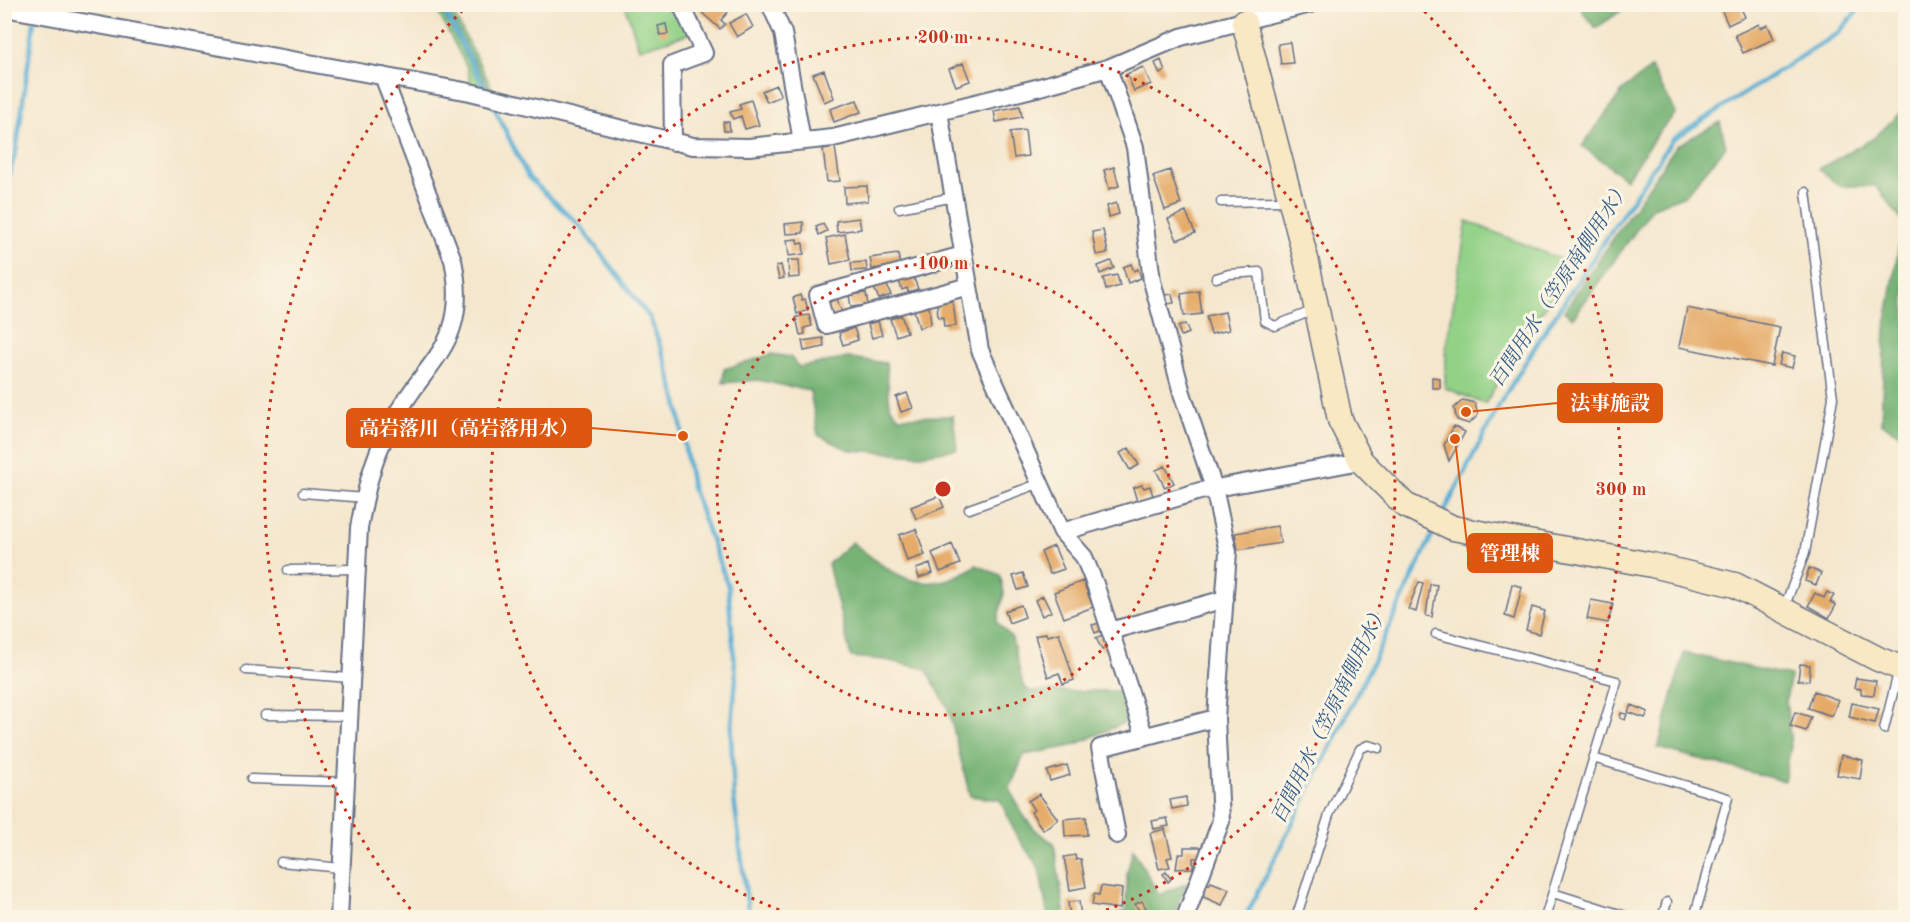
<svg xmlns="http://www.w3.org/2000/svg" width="1910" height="922" font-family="'Old Standard TT','Noto Serif JP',serif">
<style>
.green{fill:#93d187;stroke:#578072;stroke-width:1.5}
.forest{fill:#76b374;stroke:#487169;stroke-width:1.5}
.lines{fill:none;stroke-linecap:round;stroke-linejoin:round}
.stream{stroke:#57aed4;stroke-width:4.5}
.building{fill:#e5ab69}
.lane-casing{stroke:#676f85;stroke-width:11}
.street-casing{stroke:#676f85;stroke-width:20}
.secondary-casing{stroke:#676f85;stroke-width:27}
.lane{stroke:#fff;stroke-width:8}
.street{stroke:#fff;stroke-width:16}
.secondary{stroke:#f8e8c3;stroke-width:24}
.ring{fill:none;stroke:#c8321e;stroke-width:3;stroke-dasharray:3 6}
.labels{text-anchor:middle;stroke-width:6;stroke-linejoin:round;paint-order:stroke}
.water-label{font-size:20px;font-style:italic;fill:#305b87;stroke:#fcf5e5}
.centre{fill:#c8321e;stroke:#fcf5e5;stroke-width:3}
.ring-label{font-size:18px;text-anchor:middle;font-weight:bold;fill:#c8321e;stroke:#fcf5e5;stroke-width:6;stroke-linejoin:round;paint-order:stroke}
.leader{fill:none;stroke:#de5710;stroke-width:2}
.callout-dot{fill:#de5710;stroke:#fcf5e5;stroke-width:2}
.callout{fill:#de5710;stroke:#de5710;stroke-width:2}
.callout-label{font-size:20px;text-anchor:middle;font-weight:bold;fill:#fff}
</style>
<rect width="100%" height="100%" fill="#fcf5e5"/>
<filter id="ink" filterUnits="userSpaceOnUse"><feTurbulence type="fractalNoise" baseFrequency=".0167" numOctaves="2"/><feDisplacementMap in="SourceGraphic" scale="12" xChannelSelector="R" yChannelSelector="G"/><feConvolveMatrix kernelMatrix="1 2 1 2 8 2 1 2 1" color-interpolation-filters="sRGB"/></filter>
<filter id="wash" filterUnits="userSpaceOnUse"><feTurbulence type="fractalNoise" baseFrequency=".008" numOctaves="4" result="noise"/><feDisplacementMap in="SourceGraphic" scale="24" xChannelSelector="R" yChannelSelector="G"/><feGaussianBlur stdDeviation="1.35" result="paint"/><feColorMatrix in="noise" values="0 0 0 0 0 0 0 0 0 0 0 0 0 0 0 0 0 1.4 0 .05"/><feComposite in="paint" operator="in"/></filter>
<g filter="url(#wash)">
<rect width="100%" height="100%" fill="#f4e7cd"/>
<path class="green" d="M434,5H438L483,88L471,86L468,69Z
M445,5H449L493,90L489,89Z
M625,5H679L692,33L639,49Z
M1467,221L1575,265L1526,334L1485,404L1445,388L1446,349Z"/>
<path class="forest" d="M1580,5H1630L1596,28L1584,14Z
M1651,68L1676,113L1659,132L1626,179L1582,146L1623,90Z
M1905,108V437L1881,423L1885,329L1903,222L1876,186H1839L1819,169L1874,138Z
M1720,122L1726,147L1685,195L1653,207L1573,318L1564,311L1676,146Z
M772,354L790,357L799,367L848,358L886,363L890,406L899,417L953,416L957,449L921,455L849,450L818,435L810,391L758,380L723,383L724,369Z
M852,542C896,577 924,600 977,565L1000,575L1004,593L997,622L1012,638L1023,685L1030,691H1120L1128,721L1072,746L1024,755L1010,788C1020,813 1030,830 1054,843L1065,917H1048L1039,868L1016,835L1000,800L970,796L948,708L926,669L885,660L851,657L828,564Z
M1684,653L1791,676L1786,699L1791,746L1784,781L1658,748Z
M1133,849L1159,895L1187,883L1173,917L1105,918L1126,911L1127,873Z"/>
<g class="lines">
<path class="stream" d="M441,4L486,90
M492,103L528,177L579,225L650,318L667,365L677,402L692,487L728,586L736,679L731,735L734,798L749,918
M4,193L16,151L34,22
M1443,514L1501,402L1546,329L1672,140L1838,33L1863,4
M4,900L5,918
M1245,918L1370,668L1436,527"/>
</g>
<g id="blocks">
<path class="building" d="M704,4H719L728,12L721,20L725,24L720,29L699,10Z
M1719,4H1739L1745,17L1728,25Z
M746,14L753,27L737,37L729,23Z
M666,24L668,34L660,35L658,26Z
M1759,24L1760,28L1768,25L1774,39L1743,53L1735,35Z
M1290,42L1293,63L1281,64L1278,44Z
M1161,60L1165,71L1160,74L1155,63Z
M963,63L970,81L956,86L949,69Z
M1143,67L1151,84L1134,91L1127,74Z
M824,70L834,98L824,102L813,74Z
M776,85L781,96L767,102L762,91Z
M751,100L759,125L745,129L741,116L733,119L730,112L741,109L739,104Z
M857,100L861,112L834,122L830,109Z
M1020,106L1022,117L996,122L994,111Z
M723,122H729L730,131H724Z
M1025,130L1028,156L1014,158L1010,132Z
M835,147L840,181L827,182L823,149Z
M1114,167L1119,186L1109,189L1104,170Z
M1170,170L1181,204L1165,210L1153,176Z
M867,186L868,201L845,203L844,187Z
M1116,203L1119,214L1109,217L1107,206Z
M1186,212L1195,233L1177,240L1168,219Z
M859,218L861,229L837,232L836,221Z
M803,222V233L786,234L785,224Z
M823,224L827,231L819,235L816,227Z
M1103,230L1108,253L1096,255L1092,232Z
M845,234L850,260L831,264L826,238Z
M797,239L798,244L803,243L804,254L789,256L787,240Z
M898,254L900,265L872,269L870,258Z
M788,260H799L800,277L789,278Z
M1111,261L1114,268L1100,274L1098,266Z
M866,262L867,270L852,271L851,263Z
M1131,264L1134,271L1138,269L1141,278L1128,283L1123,267Z
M781,265L784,278L779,279L776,266Z
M1117,275L1120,286L1106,290L1103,278Z
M913,276L918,289L908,292L907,288L902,290L899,281Z
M886,283L891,295L879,299L874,288Z
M1199,291L1202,314L1184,316L1181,294Z
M866,293L868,305L851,307L849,295Z
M1172,294L1174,303L1168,304L1166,295Z
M800,295L802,300L805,299L808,310L797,314L793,298Z
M836,297L842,312L832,316L828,304Z
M953,301L956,326L944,327L943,317L938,318L937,303Z
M929,305L931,324L919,328L914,310Z
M1687,308L1780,327L1772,366L1679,347Z
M1225,312L1229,330L1211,334L1206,316Z
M809,315L812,326L804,328L805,334L800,335L796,317Z
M901,315L907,332L896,336L890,319Z
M878,321L882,335L872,338L868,324Z
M1185,324L1189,333L1181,336L1178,327Z
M854,328L858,340L843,345L839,333Z
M823,338L824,347L804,351L802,341Z
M1782,353L1795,356L1792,368L1779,365Z
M1432,377L1440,378V388H1432Z
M907,393L913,408L901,412L896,397Z
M1463,400L1475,403L1478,415L1469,424L1457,420L1454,408Z
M1454,426L1465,432L1449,461L1444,445Z
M1129,448L1139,465L1130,470L1120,453Z
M1165,466L1174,483L1165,488L1156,470Z
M1142,485L1144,488L1150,486L1153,496L1137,501L1133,488Z
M939,496L944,507L916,519L911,507Z
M1277,526L1281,543L1238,550L1235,533Z
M916,529L925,555L907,561L899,535Z
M952,544L960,564L940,572L932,553Z
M1054,546L1064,569L1050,574L1041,552Z
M930,564L933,573L919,578L916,569Z
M1809,568L1821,573L1816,585L1805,581Z
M1023,573L1028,587L1018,590L1013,576Z
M1083,581L1093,607L1064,618L1054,592Z
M1419,582L1423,583L1416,612L1408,609Z
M1430,584L1437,585L1432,617L1426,616Z
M1512,584L1522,587L1514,619L1505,616Z
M1827,592L1834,595L1830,602L1836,605L1829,618L1808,606L1815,593L1824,598Z
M1043,596L1051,612L1042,616L1035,600Z
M1591,600L1613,604L1608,623L1587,619Z
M1021,605L1025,617L1009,623L1005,611Z
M1532,607L1545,611L1539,634L1526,630Z
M1100,623L1102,630L1095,633L1092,625Z
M1046,633L1047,636L1059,633L1074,680L1063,684L1059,673L1048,677L1035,636Z
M1103,635L1109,647L1102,650L1096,638Z
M1800,664L1810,665L1809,681L1798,680Z
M1856,678L1876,681L1874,695L1861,694V689L1854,688Z
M1814,691L1838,700L1832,716L1808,708Z
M1852,703L1879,709L1875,723L1849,717Z
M1631,705L1648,712L1645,718L1628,712Z
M1795,712L1811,717L1806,731L1790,726Z
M1621,713L1627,714L1625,720L1620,718Z
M1841,755L1863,760L1860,779L1837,775Z
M1067,765L1070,775L1050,781L1047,771Z
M1039,794L1058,819L1043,830L1031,812L1034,810L1028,801Z
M1186,797L1187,806L1172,809L1170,800Z
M1086,817L1087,835L1065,836L1064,819Z
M1167,818L1169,826L1154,829L1152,821Z
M1165,829L1172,857L1167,858L1170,867L1159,869L1150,833Z
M1184,847H1201V858H1193V868L1176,869L1178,854H1184Z
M1075,855L1076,860L1081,859L1086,887L1070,890L1064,857Z
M1166,872L1171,879L1168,882L1163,874Z
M1211,882L1229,889L1222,905L1201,896L1206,884L1209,885Z
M1101,886L1122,889L1120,909L1092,905L1094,894L1099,895Z
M1079,901L1081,917L1070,918L1068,902Z
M1142,901L1146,908L1140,912L1135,904Z"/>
</g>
</g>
<g filter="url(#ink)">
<use href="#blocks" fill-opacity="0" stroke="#676f85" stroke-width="1.5"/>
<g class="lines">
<g class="lane-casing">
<path id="lane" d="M1221,202L1287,201
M899,208L954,197
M1216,278L1229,274L1259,272L1265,321L1275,326L1314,310
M303,493L365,498
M969,509L1038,484
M288,570L357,569
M1784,608L1805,553L1833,398L1806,192
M1436,634L1617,681L1545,918
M246,670L350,678
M265,715L348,716
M1884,729L1899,669
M1593,758L1728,798L1694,918
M251,779L345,782
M281,862L341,868
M1553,893L1632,918
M1296,918L1329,815L1360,749L1368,745L1379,748
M1662,918L1667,902"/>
</g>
<g class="street-casing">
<path id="street" d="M770,4L783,33L802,141
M4,8L470,92L693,146L749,147L833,138L1036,88L1108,68L1181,37L1310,4
M1108,68L1135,147L1152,281L1182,393L1214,488L1228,552L1216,718L1221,821L1185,918
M939,112L980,350L1062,532L1200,491L1361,461
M673,142L672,65L704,53L681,4
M963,255L818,295L826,325L969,286
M1062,532L1084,557L1095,584L1144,735
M1110,631L1225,599
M1117,835L1100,748L1216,718
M339,918L359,528C366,490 371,464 389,428C424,359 471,347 453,260L383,76"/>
</g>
<g class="secondary-casing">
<path id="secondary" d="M1244,22L1307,263L1340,420L1361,461L1405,505L1453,528L1652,565L1735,585L1878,659L1906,670"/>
</g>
<use href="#lane" class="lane"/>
<use href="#street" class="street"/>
<use href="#secondary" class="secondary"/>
</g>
</g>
<g class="ring">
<circle cx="943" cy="489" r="226"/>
<path d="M796 916A452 452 0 1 1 1090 916"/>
<path d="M416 916A678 678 0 0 1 468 5M1418 5A678 678 0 0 1 1470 916"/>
</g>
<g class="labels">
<g class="water-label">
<text transform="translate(1559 284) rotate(-57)" y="7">百間用水（笠原南側用水）</text>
<text transform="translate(1329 714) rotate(-64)" y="7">百間用水（笠原南側用水）</text>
</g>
</g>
<circle cx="943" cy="489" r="9" class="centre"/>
<g class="ring-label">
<text x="943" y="43">200 m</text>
<text x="943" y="269">100 m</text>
<text x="1621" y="495">300 m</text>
</g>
<path class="leader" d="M1466 412L1558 403M683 436L591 428M1455 439L1468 553"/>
<g class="callout-dot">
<circle cx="1466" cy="412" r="6"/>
<circle cx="683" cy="436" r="6"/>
<circle cx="1455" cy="439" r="6"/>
</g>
<g class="callout">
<rect x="1558" y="384" width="104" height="38" rx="6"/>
<rect x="347" y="409" width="244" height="38" rx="6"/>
<rect x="1468" y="534" width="84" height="38" rx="6"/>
</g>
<g class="callout-label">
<text x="1610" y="410">法事施設</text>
<text x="469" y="435">高岩落川（高岩落用水）</text>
<text x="1510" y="560">管理棟</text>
</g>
<rect width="1910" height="922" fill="none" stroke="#fcf5e5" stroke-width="24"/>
</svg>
